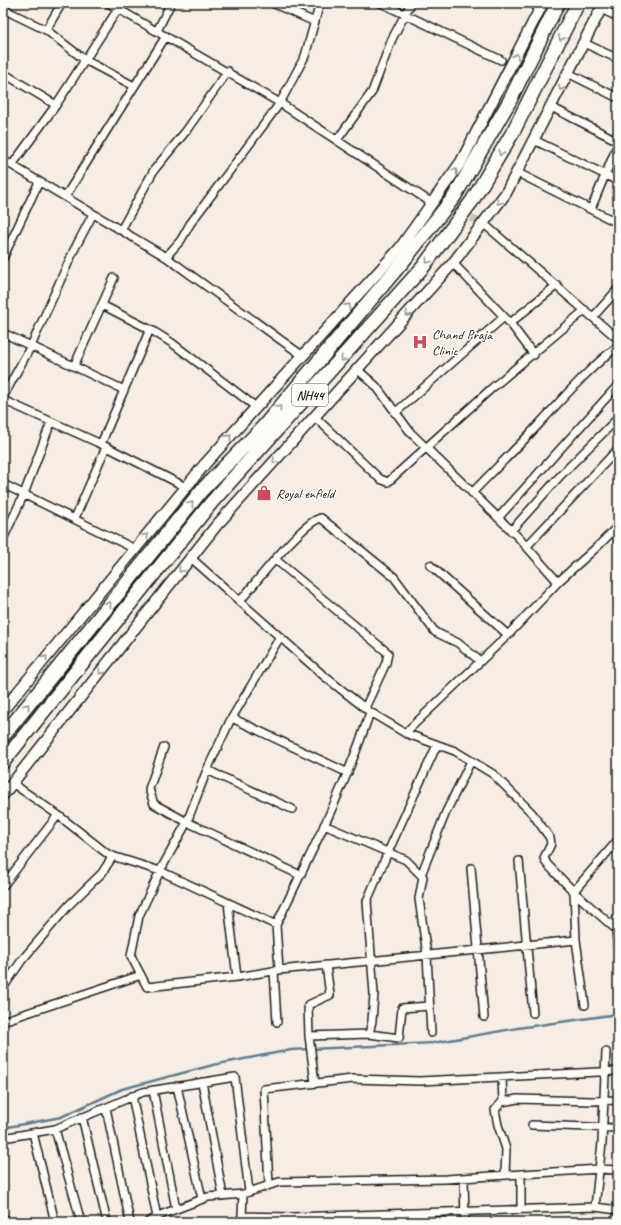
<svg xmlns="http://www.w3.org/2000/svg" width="621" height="1225" font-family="Caveat,sans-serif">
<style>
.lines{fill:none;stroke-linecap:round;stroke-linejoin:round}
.stream{stroke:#5a7f94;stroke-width:2.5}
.street-tunnel{stroke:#ccc3bb;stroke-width:7;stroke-dasharray:7 3.5;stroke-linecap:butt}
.street-casing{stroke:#1c1c1c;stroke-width:10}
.secondary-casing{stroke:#1c1c1c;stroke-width:13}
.highway-casing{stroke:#1c1c1c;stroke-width:16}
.street{stroke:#fdfcf7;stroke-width:7}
.secondary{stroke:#fdfcf7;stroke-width:10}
.highway{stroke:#fdfcf7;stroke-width:13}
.oneway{stroke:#989794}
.labels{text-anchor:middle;stroke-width:3;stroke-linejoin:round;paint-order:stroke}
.shield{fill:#fdfcf7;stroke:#605f5e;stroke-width:1}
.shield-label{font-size:13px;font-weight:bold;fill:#1c1c1c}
.poi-label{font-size:14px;fill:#1c1c1c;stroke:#fdfcf7;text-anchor:start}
</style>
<rect width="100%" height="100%" fill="#f8ede3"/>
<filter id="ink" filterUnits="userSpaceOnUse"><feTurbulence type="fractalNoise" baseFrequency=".025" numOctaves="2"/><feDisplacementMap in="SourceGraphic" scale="8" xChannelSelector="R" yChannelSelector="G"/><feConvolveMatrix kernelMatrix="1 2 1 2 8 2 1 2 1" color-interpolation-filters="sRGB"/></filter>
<g filter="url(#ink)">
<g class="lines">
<path class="stream" d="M3,1128L61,1117L122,1089L213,1065L291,1050L433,1043L518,1028L618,1014"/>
<path class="street-tunnel" d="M432,203L483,223"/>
<g class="street-casing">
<path id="street" d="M108,3L280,103L432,203
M272,3L315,22
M381,3L501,60
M531,3L541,8
M3,9L46,30L85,60L134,86
M601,9L618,17
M46,30L62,3
M157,31L171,3
M584,43L618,59
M3,73L56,105
M568,73L618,98
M551,107L618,141
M337,140L372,92L392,39L411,3
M534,140L618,181
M3,160L166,257L303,356
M12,165L56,105L118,9
M516,172L618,223
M65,197L166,36
M591,209L618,144
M93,214L74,250L31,346L124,390
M483,223L618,339
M121,230L154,170L186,131L228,71
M166,257L181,240L190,224L280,103L305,56L320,3
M3,258L39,182
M453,263L510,323L557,285
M102,305L153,331L172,343L256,407
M593,317L618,289
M510,323L534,355
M3,333L31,346L3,397
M74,366L114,278
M358,370L376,386L411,433L518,537L558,582L598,546L618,526
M3,400L101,444L186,487
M395,413L504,317
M315,417L380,479L388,482L492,388L585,310
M101,444L150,329
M3,484L135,549
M472,493C494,470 518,447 540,423C566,395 587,370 618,346
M75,518L106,447
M498,518L618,385
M511,531L560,476L618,418
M3,539L24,494L51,422
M526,547L618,449
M191,558L324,676L370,712L405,733L455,751L493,774L532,813L550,838L551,844L544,858L547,864L576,894L618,931
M276,560L388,653L386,663L365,708
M430,565L508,635
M240,601C255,584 302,522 321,518L394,577L435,632L458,643L480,661
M280,637L230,721L207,770L187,822L160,871L276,925C310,855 346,786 370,712
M232,718L348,773
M405,733L508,635L558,582
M164,747L149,789L154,804L187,822L300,875
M207,770L292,809
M12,783L58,815L109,855L160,871L139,916L131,956L147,987L237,977L279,970L576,940
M324,825L406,860L423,877L419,899L427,955L431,1033
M519,861L533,1013
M471,868L484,1017
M421,875L446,812L471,761
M3,886L58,815
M228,903L237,977
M612,924L618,917
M276,925L279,970
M616,929L618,952
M326,965L330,995L308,1005L309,1036L369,1034
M274,971L277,1022
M3,988L22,960L69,905L102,873L113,856
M585,1005L576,940L574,891L618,840
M429,1006L402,1008L399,1038L369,1034L372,1021L374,994L367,901L388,852L437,745
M3,1021L141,975
M309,1036L315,1083
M502,1078L503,1101
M202,1082L223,1196
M177,1086L202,1199
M153,1090L176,1209
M132,1096L157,1217L155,1222
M106,1108L130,1222
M82,1117L107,1222
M532,1125L618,1128
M55,1129L81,1222
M33,1133L55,1222
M3,1138L55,1129L143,1092L235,1077L249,1192
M521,1174V1209
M505,1175L506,1149L498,1125L495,1110L502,1102L517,1099L592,1101L618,1100
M464,1178L465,1222
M269,1185L264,1089L353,1079L420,1081L618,1071
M243,1194L279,1182L446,1179L599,1169L618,1170
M595,1207L602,1143L606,1052
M407,1213V1222
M242,1216L292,1217L595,1207L618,1210
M3,1218L10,1222
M148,1222L163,1214L208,1197L243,1194L242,1216L239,1222"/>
</g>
<g class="secondary-casing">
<path id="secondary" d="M3,710L205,464L400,248L461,162L543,3
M3,795L216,526L453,263L506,193L604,3"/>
</g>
<g class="highway-casing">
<path id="highway" d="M3,736L202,490L264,426L404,260L454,197L509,102L558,3
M3,762L211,503L423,267L472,201L513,132L578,3"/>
</g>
<use href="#street" class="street"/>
<use href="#secondary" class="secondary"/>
<use href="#highway" class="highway"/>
</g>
<defs><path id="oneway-chevron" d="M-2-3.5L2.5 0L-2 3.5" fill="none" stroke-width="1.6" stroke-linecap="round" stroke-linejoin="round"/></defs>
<g class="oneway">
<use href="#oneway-chevron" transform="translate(561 38) rotate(117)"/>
<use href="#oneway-chevron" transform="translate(516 56) rotate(-63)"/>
<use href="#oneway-chevron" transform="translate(561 88) rotate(117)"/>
<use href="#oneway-chevron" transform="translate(501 153) rotate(121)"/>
<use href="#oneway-chevron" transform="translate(455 171) rotate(-55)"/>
<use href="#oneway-chevron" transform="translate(499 202) rotate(127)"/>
<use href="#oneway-chevron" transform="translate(428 261) rotate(126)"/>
<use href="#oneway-chevron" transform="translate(348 306) rotate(-48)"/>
<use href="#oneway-chevron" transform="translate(408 314) rotate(132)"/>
<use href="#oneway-chevron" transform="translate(343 359) rotate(131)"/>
<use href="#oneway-chevron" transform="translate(279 408) rotate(-50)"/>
<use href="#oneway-chevron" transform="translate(229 437) rotate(-48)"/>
<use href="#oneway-chevron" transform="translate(275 461) rotate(132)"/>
<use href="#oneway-chevron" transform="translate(191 504) rotate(-51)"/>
<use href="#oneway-chevron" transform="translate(146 536) rotate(-51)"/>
<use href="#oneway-chevron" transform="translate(181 570) rotate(128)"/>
<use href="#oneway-chevron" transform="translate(109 604) rotate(-51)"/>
<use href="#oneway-chevron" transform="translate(45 658) rotate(-51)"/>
<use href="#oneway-chevron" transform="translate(101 672) rotate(129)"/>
<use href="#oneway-chevron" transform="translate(27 706) rotate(-51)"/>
</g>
</g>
<defs>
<g id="hospital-bare" transform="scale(1.2)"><path d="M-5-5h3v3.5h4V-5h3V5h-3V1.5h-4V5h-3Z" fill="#d1495b" stroke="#fdfcf7" stroke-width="2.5" paint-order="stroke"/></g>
<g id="shop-bare" transform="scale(1.2)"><path d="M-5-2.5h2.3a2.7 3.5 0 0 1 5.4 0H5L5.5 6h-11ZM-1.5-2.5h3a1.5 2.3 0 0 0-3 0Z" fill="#d1495b" stroke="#fdfcf7" stroke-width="2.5" paint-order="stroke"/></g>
</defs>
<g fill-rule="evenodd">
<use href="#hospital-bare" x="420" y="342"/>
<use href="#shop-bare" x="264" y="493"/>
</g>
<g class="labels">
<rect class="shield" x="292" y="384" width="36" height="22" rx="3"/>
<g class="shield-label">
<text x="310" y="400">NH44</text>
</g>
<g class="poi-label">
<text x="432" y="339">Chand Praja<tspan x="432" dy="16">Clinic</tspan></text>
<text x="276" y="498">Royal enfield</text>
</g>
</g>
<rect width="621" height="1225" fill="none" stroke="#fdfcf7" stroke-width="16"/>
<rect x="8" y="8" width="605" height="1209" fill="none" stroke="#1c1c1c" stroke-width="1.5" filter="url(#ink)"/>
</svg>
